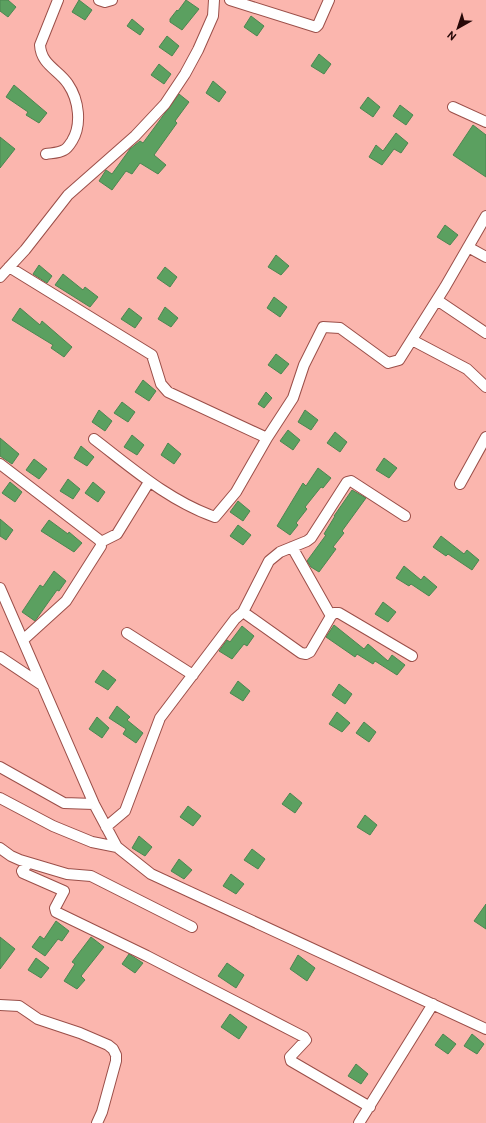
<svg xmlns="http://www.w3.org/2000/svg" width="486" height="1123" font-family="Overpass,sans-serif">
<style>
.building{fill:#5ba060;stroke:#4c8651}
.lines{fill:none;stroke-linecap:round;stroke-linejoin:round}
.minor-casing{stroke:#9b4f49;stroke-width:12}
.minor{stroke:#fff;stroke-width:10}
</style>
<rect width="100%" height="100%" fill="#fbb6ae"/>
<path class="building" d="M0,0H8L16,7L8,17L0,11Z
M79,0L92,10L85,20L72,12Z
M186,0L199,9L182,30L170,22V19L177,10L178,11Z
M251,16L264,26L257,36L244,27Z
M132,19L144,29L140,35L127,26Z
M167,36L179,46L172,56L159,47Z
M319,54L331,64L324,74L311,66Z
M159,64L171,74L164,84L151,75Z
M213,81L226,92L219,102L206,93Z
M14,85L47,113L39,123L26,115L28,112L6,97Z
M179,94L189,102L175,121L177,123L154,155L166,165L158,174L140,163L132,174L126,171L112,190L99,181L106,170L112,174L130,149L140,141L143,143Z
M368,97L380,107L373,117L360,108Z
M400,105L413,115L406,125L393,116Z
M473,125L486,135V177L453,155Z
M396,133L408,143L401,153L394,149L382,165L369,157L376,145L383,151Z
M0,137L15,149L0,168Z
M445,225L458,235L450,245L437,237Z
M276,255L289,266L281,275L268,267Z
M39,265L52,276L47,283L33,274Z
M165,267L177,277L170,287L157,278Z
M63,274L83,290L85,287L98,297L90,307L55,285Z
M274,297L287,307L280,317L267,308Z
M165,307L178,318L171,327L158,319Z
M20,308L40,325L42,321L72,347L64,357L51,348L53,345L12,320Z
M129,308L142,318L135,328L121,319Z
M276,354L289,364L281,374L268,365Z
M143,380L156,391L149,401L135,392Z
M266,392L272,398L264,408L258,404Z
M122,402L135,412L128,422L114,413Z
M99,410L112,421L105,431L92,422Z
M305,410L318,420L311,430L298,422Z
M288,430L300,440L293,450L280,441Z
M335,432L347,442L340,452L327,443Z
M132,435L144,445L137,455L124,447Z
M0,438L19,454L12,464L0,456Z
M168,443L181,454L174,464L161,455Z
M81,446L94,457L87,466L74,458Z
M384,458L397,468L389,478L376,470Z
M34,459L47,469L39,479L26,470Z
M318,468L331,478L323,488L321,487L305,507L307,509L296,523L298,525L290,535L277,526L303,483L306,486Z
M68,479L80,489L73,499L60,491Z
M10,482L22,492L15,502L2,493Z
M93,482L105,492L98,502L85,493Z
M352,490L366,498L342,531L344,533L333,547L336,549L319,572L311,567L307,561L326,535L324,534L335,516H334Z
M238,501L250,511L243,521L230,512Z
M0,519L13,530L6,540L0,536Z
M49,520L68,534L69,532L82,543L74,552L41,531Z
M238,525L251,535L243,545L230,536Z
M441,536L464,554L467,550L479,560L472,570L448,554L446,556L433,547Z
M404,566L421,580L424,576L437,587L429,596L411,584L409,586L396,578Z
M54,571L66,581L59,591L57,590L35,621L22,612L40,585L43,587Z
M383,602L396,612L388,622L375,614Z
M334,625L364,649L368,644L388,661L392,655L405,665L397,675L375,661L373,664L357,654L355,657L326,637Z
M242,626L254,636L247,646L244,644L232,659L219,651L227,640L230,642Z
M103,670L116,680L108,690L95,682Z
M238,681L250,691L243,701L230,693Z
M339,684L352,694L345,704L332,695Z
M117,706L130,717L127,720L143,733L136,743L123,734L126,729L109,718Z
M337,712L350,723L342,732L329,724Z
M97,717L109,728L102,738L89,729Z
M364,722L376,732L369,742L356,733Z
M290,793L302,803L295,813L282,804Z
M188,806L201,816L193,826L180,817Z
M365,815L377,825L370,835L357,827Z
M139,836L152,847L145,856L132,848Z
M252,849L265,859L258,869L244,860Z
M179,859L192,870L184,879L171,871Z
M231,874L244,884L236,894L223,886Z
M486,904V929L474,921Z
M56,921L69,931L62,941L58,939L45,956L32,947L40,936L44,939Z
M0,937L15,949L0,969Z
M91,937L104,947L81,976L85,980L77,989L64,981L75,964L72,962Z
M129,954L143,963L135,973L122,964Z
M298,955L315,968L307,981L290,969Z
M36,958L49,968L41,978L28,970Z
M227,963L244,975L236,988L218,976Z
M230,1014L247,1027L239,1039L221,1027Z
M443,1034L456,1044L448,1054L435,1045Z
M472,1034L484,1044L477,1054L464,1046Z
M356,1064L368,1074L361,1084L348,1076Z"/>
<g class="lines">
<g class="minor-casing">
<path id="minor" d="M99,0L105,2L112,0
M230,0L316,27L318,25L329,0
M453,107L486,122
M46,154C52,153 59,153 64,150C68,148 70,144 72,141C82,125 79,100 68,84C59,70 41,65 40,45L58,0
M468,247L486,257
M9,267L152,355L161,384L168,392L267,438
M0,277L25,250L68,195L135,136L165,104L185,74L198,50L213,16L214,0
M437,300L486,333
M412,340L467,369L486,387
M94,439C132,468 169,501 215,517L236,492L267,438L293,398L304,365L323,327L340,328L388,363L399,360L445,287L486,216
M0,464L98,539L101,542V546L66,601L23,640
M460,484L486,437
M101,542L117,534L149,482
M292,547L331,616
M0,588L94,804L117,847L151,874L486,1029
M243,612L269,561L280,552L307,541L311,538L347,482L351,481L405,516
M127,633L193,675
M0,657L42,685
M0,767L64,803L94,804
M0,798L53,826L92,842L117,847
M106,827L125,811L160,718L235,619L243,612L246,614L301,653L306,654L310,652L331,616L334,613H339L412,656
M0,848L11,856L20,860L67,874L91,876L192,927
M28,863L22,871L23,873L64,891L55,908L56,912L147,956L304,1037L306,1040L290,1057L291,1061L370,1107
M0,1005L19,1006L38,1019L80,1033L108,1045L113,1049L116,1055V1061L102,1112L97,1123
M359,1123L433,1004"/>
</g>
<use href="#minor" class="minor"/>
</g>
<g transform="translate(458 28) rotate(219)" stroke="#fbb6ae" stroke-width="3" paint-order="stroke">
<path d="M0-3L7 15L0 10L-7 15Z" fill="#270908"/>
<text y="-6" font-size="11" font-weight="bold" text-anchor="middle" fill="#270908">N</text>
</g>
</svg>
